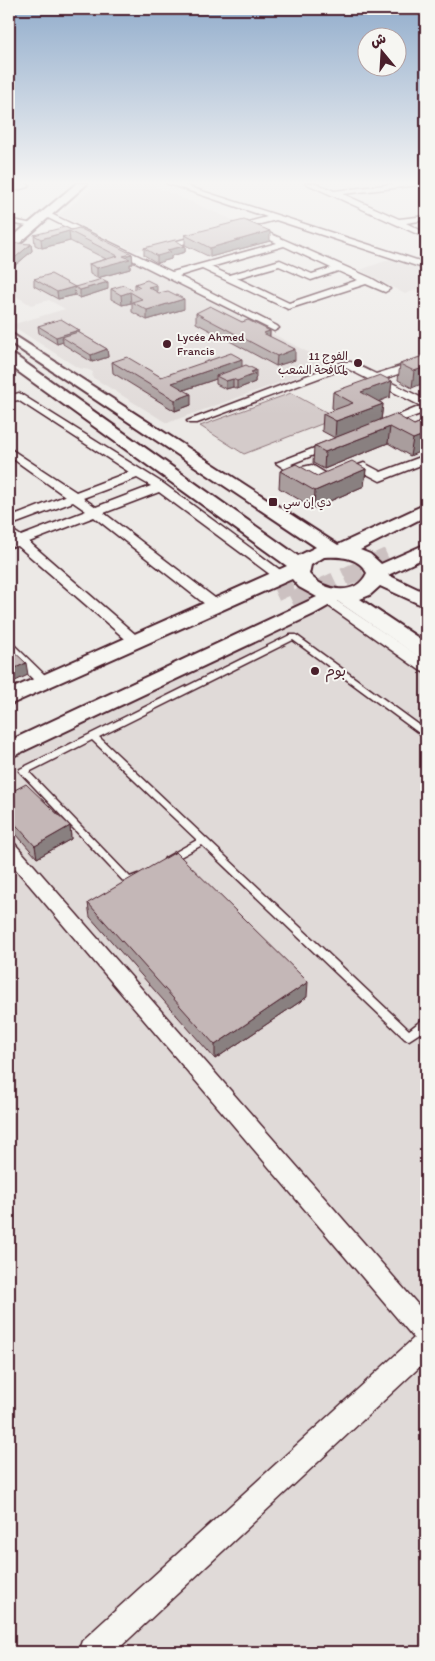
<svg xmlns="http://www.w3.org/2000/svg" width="435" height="1661" font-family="Itim,'Playpen Sans Arabic',sans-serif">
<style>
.built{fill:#e0dad8}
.green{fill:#d4cbca;stroke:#8f757a}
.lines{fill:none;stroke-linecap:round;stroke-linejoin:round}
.secondary-tunnel{stroke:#ccc1c1;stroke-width:19;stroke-dasharray:19 10;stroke-linecap:butt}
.lane-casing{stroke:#4a1f2b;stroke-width:3}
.street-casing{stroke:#4a1f2b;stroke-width:3}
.secondary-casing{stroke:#4a1f2b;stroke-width:4}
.lane{fill:#f6f6f2;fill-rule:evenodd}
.street{fill:#f6f6f2;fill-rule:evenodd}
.secondary{fill:#f6f6f2;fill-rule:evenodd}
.wall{fill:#a99d9d;stroke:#4a1f2b}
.shaded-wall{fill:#898080;stroke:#4a1f2b}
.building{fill:#c4b7b7;stroke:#4a1f2b}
.poi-dot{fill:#4a1f2b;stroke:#f6f6f2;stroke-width:2}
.labels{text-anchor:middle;stroke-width:4;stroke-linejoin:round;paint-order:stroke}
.far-poi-label{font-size:12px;fill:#4a1f2b;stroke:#f6f6f2;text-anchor:start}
.poi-label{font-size:15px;fill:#4a1f2b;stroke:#f6f6f2;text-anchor:start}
</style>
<rect width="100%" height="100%" fill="#ece9e6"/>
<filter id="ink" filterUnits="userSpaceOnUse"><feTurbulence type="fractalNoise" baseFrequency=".02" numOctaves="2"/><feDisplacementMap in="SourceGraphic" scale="10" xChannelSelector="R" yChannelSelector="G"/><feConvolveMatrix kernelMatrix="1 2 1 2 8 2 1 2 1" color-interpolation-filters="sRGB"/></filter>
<g filter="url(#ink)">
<path class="built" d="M99,183H151L157,185L154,186L240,223L135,251L59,215Z
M71,231L168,280L331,364L167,423L92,377L93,372L89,370L78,368L11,325L65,309L49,300L31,305L9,292V254L31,236L47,239Z
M391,259L426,271V286L405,294L360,270Z
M328,606L426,675V1652H9V760Z"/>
<path class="green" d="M291,393L337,418L244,454L200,426Z"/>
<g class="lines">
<path class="secondary-tunnel" d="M275,592L312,575
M292,602L388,557"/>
<g class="lane-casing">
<path id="lane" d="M290,635H296L426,730V737L423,736L293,640L99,737L409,1030L422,1020L426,1019V1029L409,1040L405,1039L202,845L171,862H165L164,860L165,858L197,840L92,740L29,772L130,877L138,874L141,875L143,877C140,882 131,886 126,884L19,771L20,769Z"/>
</g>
<g class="street-casing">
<path id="street" d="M25,183L29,185L28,187L9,192V188Z
M166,183H177L426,263V269L276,220L253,226L371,278L390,289L385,292L366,284L288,309L202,269L179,276L277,326L279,328L274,331L42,215L49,213L172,272L277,243L245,228L155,251V247L267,217ZM284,246L331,268L312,274L280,260L229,275L211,267ZM279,266L311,280L338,271L358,280L289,303L237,278Z
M305,183H315L334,191L402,183H423L419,185L343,194L399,219L426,216V220L406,223L426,233V238Z
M9,219L37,225L33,227L9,223Z
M426,358V364L384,379L426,400V412L382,428L378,429L372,426L421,406L346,368L197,423H189L187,421L343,362H351L376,374Z
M19,393L164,484L287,575L285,578H275L159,492L104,513L220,602L222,605L220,608H210L94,517L29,542L143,641L141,644H131L18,546L9,547V528L21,536L86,511L73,502L9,526V518L65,496L9,456V448L76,492L129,472L18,400L9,402V396ZM137,478L151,486L96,507L83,498Z
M335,440L341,443L339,445L291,464L298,468L312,465L330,476L364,463L381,472L426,455V463L380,481L363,472L329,485L307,473L293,475L276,463Z
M328,595L426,661V673L421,671L323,602L321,599Z
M9,644L14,645L49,679L52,682L49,685H39L9,656Z
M9,842L15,844L426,1314V1361L115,1652H78L82,1641L414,1338L9,861Z"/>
</g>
<g class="secondary-casing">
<path id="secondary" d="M77,183H88L13,249L9,250V240Z
M9,332L338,545L426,504V516L360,550L370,554L381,564L426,544V557L388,575L426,593V607L380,586L370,595L360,599L426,643V658L419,657L337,601L314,614L9,758V741L317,597L299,587L292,579L9,705V690L287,566L9,365V354L14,355L298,556L316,547L9,342ZM324,557C340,556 359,557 367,573C356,597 324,592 309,574L311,565Z"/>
</g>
<use href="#lane" class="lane"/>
<use href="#street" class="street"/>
<use href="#secondary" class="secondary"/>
</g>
<path class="wall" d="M71,230L132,254L133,264H130V269L97,278L90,274L89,264L106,259L70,241L42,248L35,245L34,235Z
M185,235L270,241L210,257L185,245Z
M31,244L32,251L11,269L9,268V249Z
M185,246V252L171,256V259L157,263L144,255V248Z
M34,279L75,287L108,289L80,298L75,295L58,299L34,286Z
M135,284L157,292L184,309L147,320L132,312V303H131L122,305L111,299V289L132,290L135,289Z
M196,313L242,322L270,331V337L295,360L276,366L196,323Z
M38,326L79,330V333L107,349L108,357L92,362L63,344V342L57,344L39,333Z
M426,355L412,388L398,380L400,364Z
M112,362L161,377L242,367L256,378L255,379V382L237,389L233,387L226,389L216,384V379L184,390L191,405L175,411L113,373Z
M392,381L390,397L379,401L383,404L381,420L414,425L426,420L410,456L388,443L324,469L313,463L314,446L335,438L322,431L323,414L335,410L332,408L333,392Z
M366,469L364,486L314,508L279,488L280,471L317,476Z
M9,793L70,826L71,839L37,858L9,826Z
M88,903L307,997L215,1059L90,917Z"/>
<path class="shaded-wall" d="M69,231L70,241L42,248L41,239Z
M270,231V241L210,257V248Z
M31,244L32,251L11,269L10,262Z
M185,246V252L171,256V259L157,263V256L167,250Z
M132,254L133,264H130V269L97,278V268L123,256Z
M108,282V289L80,298V290Z
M157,285V295L148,287Z
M74,287L75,295L58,299L57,292Z
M130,292L131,303L122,305L121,295Z
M184,299V309L147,320V310Z
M79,330L80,337H62L63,342L57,344L56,337Z
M270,331L269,341L263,333Z
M107,349L108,357L92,362L91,355Z
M295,349V360L276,366L277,356Z
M242,359V370L216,376V379L172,394V383Z
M426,367V382L412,388L414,371Z
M256,370V378L255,379V382L237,389V381Z
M233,379V387L226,389V381Z
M392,381L390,397L360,409L361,392Z
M191,394V405L175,411V400Z
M383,404L381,420L335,438L336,421Z
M390,427L388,443L324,469L325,452Z
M426,434V449L410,456L413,439Z
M366,469L364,486L314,508L315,491Z
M26,663L28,675L9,684V671Z
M70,826L71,839L37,858L35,846Z
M308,982L307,997L215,1059V1045Z"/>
<path class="building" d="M244,220L270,231L210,248L185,235Z
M65,227L71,230L79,228L132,254L123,256L130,259L97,268L89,264L118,256L69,231L41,239L34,235Z
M175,240L185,246L167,250L171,252L157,256L144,248Z
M17,243L31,244L10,262L9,261V249Z
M51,274L75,287L102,279L108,282L80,290L74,287L57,292L34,279Z
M147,280L157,285L148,287L159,293L168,291L184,299L147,310L132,302L142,299L130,292L121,295L111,289L124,285L132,290L140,287L135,284Z
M210,306L242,322L248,320L270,331L263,333L295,349L277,356L196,313Z
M61,319L79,330L56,337L38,326Z
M78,332L107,349L91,355L62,337Z
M231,353L242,359L172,383L191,394L175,400L112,362L127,357L161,377Z
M426,355V367L414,371L400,364Z
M246,365L256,370L251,372L255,374L237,381L233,379L226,381L216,376Z
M380,375L392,381L361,392L383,404L336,421L323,414L353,403L333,392Z
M395,414L414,425L426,420V434L413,439L390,427L325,452L314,446Z
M352,461L366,469L315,491L280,471L296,464L317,476Z
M9,647L26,663L9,671Z
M26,784L70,826L35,846L9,817V793Z
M176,852L308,982L215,1045L88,903Z"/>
</g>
<linearGradient id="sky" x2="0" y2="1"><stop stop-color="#92adcc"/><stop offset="0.44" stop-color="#f6f5f4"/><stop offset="1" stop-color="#f6f5f4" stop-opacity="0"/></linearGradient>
<rect width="435" height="415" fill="url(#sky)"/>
<g class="poi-dot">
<circle cx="167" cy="344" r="5"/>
<circle cx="358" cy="363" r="5"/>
<rect x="268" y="497" width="10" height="10" rx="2.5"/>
<circle cx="315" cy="671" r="5"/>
</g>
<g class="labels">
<g class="far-poi-label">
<text x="177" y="341">Lycée Ahmed<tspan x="177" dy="14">Francis</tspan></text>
<text x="348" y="360" text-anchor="end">الفوج 11<tspan x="348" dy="14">لمكافحة الشعب</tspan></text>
<text x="283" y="506">دي إن سي</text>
</g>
<g class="poi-label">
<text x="325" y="676">بوم</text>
</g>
</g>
<rect width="435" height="1661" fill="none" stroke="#f6f6f2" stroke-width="30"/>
<rect x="15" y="15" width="405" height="1631" fill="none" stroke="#4a1f2b" stroke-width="2" filter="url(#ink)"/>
<g transform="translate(382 52) rotate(342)"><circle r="24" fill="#f6f6f2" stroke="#b1a0a2"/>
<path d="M0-4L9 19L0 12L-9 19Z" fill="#4a1f2b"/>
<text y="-8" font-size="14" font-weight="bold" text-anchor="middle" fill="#4a1f2b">ش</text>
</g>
</svg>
